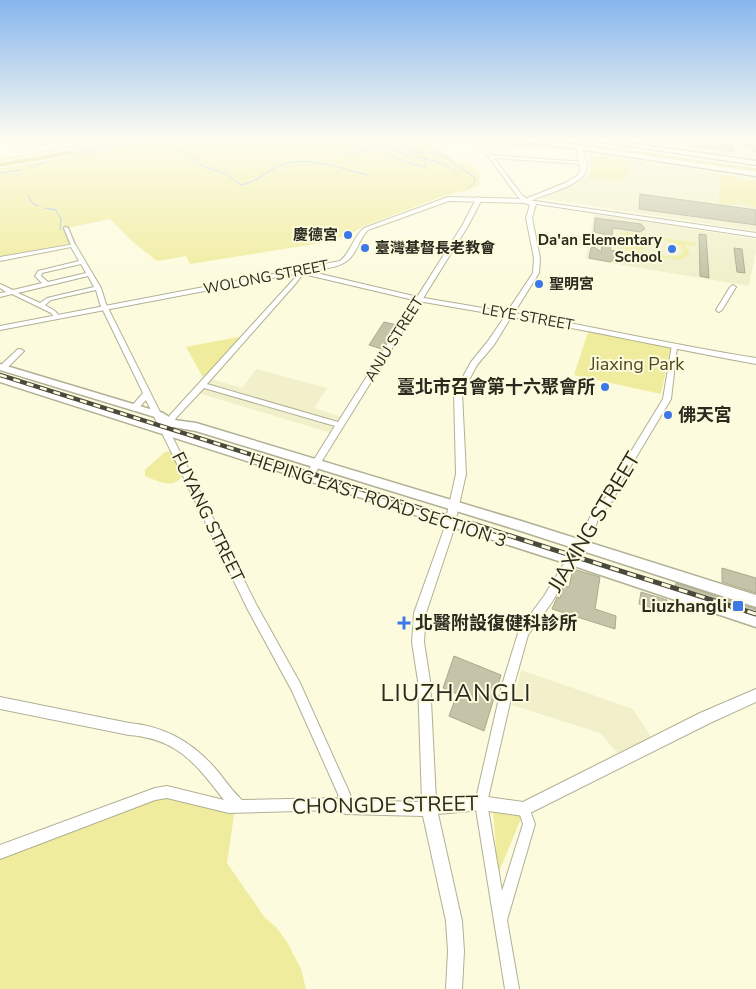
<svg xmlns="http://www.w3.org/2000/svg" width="756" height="989" font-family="'Nunito Sans','Noto Sans TC',sans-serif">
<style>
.built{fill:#f1f0cb}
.green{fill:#f0ec9e;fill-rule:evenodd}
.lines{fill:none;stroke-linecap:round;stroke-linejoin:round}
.stream{stroke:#95b9f8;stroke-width:1}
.building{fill:#c5c4a8;stroke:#abaa8e}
.motorway-tunnel{stroke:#d3d1b8;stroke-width:9;stroke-dasharray:9 4.5;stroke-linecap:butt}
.pedestrian-casing{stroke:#b1b094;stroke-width:3}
.minor-casing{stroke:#b1b094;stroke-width:2}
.tertiary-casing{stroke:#b1b094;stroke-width:2}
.secondary-casing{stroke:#b1b094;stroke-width:3}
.primary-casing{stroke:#fff;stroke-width:3}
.motorway-casing{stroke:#fff;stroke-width:3}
.pedestrian{fill:#fff;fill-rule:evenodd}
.minor{fill:#fff;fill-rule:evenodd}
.tertiary{fill:#fff;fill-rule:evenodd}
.secondary{fill:#fff;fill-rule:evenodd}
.primary{fill:#e6e2a6;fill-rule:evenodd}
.motorway{fill:#d6cf6b;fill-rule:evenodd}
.rail-far1-casing{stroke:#4a4a3c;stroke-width:4.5}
.rail-casing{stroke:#4a4a3c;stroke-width:5}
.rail-far1{stroke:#fdfbde;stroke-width:2.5;stroke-dasharray:7;stroke-linecap:butt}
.rail{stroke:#fdfbde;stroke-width:3;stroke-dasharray:9;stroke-linecap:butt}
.poi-dot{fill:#3d78e8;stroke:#fdfbde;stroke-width:2}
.labels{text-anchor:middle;stroke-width:4;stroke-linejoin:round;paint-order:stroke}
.far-poi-label{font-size:15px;font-weight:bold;fill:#2a2a1f;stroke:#fdfbde;text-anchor:end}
.far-street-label{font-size:15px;fill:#2a2a1f;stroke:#fdfbde}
.park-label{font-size:18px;fill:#4c491e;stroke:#fdfbde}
.poi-label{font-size:18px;font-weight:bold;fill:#2a2a1f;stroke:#fdfbde;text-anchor:end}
.street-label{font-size:18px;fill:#2a2a1f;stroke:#fdfbde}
.near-street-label{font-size:21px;fill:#2a2a1f;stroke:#fdfbde}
.near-quarter-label{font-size:24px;letter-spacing:1px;fill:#2a2a1f;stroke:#fdfbde}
</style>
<rect width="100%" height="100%" fill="#fdfbde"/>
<path class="built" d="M624,139H756V158L736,156Z
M587,153L756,179V231L540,198L578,183L588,176L590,169Z
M594,214L756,239V251L749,286L586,259L588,248L569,244L572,234L590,237Z
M256,369L327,388L314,408L342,417L331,433L198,393L211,379L242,388Z
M521,670L633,709L652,738L617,753L600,733L512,705Z"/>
<path class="green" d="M0,139H428L425,142L433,148L441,151L456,162L469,163L480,175L479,186L469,190L443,196L362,227L354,232H350L333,241L190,264L186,256L157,261L133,242L110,219L63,229L70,243L68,244L0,257V167L72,153L65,152V147L69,146L68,143L34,147L0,143Z
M481,139L542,144L574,150L485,145Z
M63,148L62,152L0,163V158Z
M596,155L601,156V158H617L628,163L627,179C613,184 601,178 590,178Z
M720,175L737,177V180L756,181V207L737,202V205L719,203Z
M620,231L696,243V246L684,244L690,254L681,260L633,254L615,243L617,237L625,235L620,234ZM638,237C651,239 679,238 684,252L681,255L671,257L630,249L643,250L644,240L631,238Z
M589,329L671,346L661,394L574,375Z
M243,336L204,379L186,347Z
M172,451L183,474C175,491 158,481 145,476V470L165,452Z
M166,794L235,808L227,863L265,918L276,927L287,942L301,969L306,989H0V855Z
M493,811L523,814L498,874Z"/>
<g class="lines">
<path class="stream" d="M73,139L77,149L92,152
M339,139L348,154L373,149L382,150
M383,139L411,152L440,153L474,177L475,182L468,188
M363,144C381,144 395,152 412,156C432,161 438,160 456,171
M45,145L47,139
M168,146L182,150L203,166L226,174L241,185C258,182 264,172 279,166C306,154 341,169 368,175
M419,148L425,158V169
M385,152L406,162L425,167
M31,168L51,158
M0,173L21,170
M16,177L19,174
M28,196L33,204L38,206
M45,208L56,210L61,219L60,230"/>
</g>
<path class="building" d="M696,139H756V152L735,141L733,152L696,146Z
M640,194L756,210V225L639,209Z
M595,218L641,224L645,229L640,232L613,228L610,250L625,253L610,262L589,258L591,248L594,247L601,252L604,234L594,232Z
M699,234L706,235L709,278L700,276Z
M734,248L742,249L745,273L737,272Z
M384,322L397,325L382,349L369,345Z
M722,568L756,578V593L722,582Z
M573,569L600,577L595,609L616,616L615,629L552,609L557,597L560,598L563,586L569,587Z
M676,583L756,609V613L675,587Z
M641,592L667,600L666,612L639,604Z
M454,656L501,675L484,731L449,716L457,694L443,688Z"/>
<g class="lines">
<path class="motorway-tunnel" d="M72,152L142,139"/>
<g class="pedestrian-casing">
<path id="pedestrian" d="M65,227L68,228L75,245L74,246L71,245L64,228Z"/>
</g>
<g class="minor-casing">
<path id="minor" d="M476,139H481L492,155L582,162L584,163L582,164L494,158L522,195L528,200L756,233V237L524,202L518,197L489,157H487V155Z
M479,197L482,199L468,226L320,464L312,481H306L305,479L313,461L335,426L204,388L176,418L170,432L256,604L300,683L350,794L352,807L350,811L346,813L334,810L229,813L167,798L155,800L0,859V845L155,788L167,786L224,800C196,764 178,739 129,735L0,709V697L129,723C163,726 192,742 214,767C224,778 231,790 242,800L334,798L339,799L338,794L292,691L248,610L146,400L137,410L134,411L130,408L143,393L100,304L96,290L51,300L45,305L55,311L60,317L57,319L55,318L51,313L12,294L0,297V293L6,292L0,288V284L13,290L42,283L35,276L38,271L79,261L71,247L0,261V257L75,244L101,288L106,304L166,424L170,415L293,280L299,271H303L304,272L297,282L207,384L338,422L462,226L476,199ZM81,264L86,273L48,282L41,276L42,273ZM88,276L94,287L47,298L40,303L18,293Z
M733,285L736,287L722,310L719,312L717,311L716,310L730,287Z
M672,345H676L677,347L671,399L623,479L613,500L600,515L588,544L574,563L552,602L528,635L514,685L487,803L502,891L523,824L518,809L520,805L524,803L528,805L535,824L507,920L519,989H505L475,803L502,685L519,630L544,596L568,557L581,539L593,510L607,496L616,476L663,399Z
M18,349H20L24,351L5,370H0V366Z"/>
</g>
<g class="tertiary-casing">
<path id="tertiary" d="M576,139H581C581,149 589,162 586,171C581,186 544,194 531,201L536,204L532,218L540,258L539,273L514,313C595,327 675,345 756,358V364C674,349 593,331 511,317L494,345L477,365L462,393L466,474L453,532L426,613L424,642L430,681L436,800L481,796L523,802L700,713L756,689V702L710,723L524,816L481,810L438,814L462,921L464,951L462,989H446L448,951L446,921L423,816L346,814L341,812L339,807L341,802L346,800L422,802L418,681L412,642L414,613L443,532L456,474L454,393L471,362L488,341L505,316L418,301L299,273L0,330V326L340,261C351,252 353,237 364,228L448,197L525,199L565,183L578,175L580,171ZM449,201L525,203L530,205L526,218L534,258L533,273L507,312L418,297L308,271C324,268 345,269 354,253C359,245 361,237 368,230Z"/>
</g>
<g class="secondary-casing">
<path id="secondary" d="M504,139H526L579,145L756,172V176L579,149Z
M583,139H601L756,161V165Z
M0,364L163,413L174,420L196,423L521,521L756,595V607L521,531L196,431L167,426L155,417L0,370Z
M0,376L571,555L756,615V627L571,565L0,382Z"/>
</g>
<g class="primary-casing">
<path id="primary" d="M578,142L756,168V172L576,145Z"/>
</g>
<g class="motorway-casing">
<path id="motorway" d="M533,139H559L582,144L578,146Z
M72,150H75V154L0,167V163Z"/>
</g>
<use href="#pedestrian" class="pedestrian"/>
<use href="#minor" class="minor"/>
<use href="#tertiary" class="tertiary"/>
<use href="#secondary" class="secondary"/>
<use href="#primary" class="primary"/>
<use href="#motorway" class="motorway"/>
<g class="rail-far1-casing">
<path id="rail-far1" d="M0,375L477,526"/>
</g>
<g class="rail-casing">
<path id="rail" d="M473,524L756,614"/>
</g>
<use href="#rail-far1" class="rail-far1"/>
<use href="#rail" class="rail"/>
</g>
<linearGradient id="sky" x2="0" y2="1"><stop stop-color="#87b6ee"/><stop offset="0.5" stop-color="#fefdf0"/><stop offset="1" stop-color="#fefdf0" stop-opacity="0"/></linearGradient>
<rect width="756" height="278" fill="url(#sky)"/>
<g class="poi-dot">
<circle cx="348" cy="235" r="5"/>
<circle cx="365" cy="248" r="5"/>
<circle cx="672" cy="249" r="5"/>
<circle cx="539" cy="284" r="5"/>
<circle cx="605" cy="387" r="5"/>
<circle cx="668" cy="415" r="5"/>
<rect x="732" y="600" width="12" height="12" rx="2.5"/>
<path d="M401.5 615.5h5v5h5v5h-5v5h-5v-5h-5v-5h5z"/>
</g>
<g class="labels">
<g class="far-poi-label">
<text x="338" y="240">慶德宮</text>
<text x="662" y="245">Da'an Elementary<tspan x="662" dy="17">School</tspan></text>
<text x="375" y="253" text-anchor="start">臺灣基督長老教會</text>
<text x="549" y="289" text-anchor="start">聖明宮</text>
</g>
<g class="far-street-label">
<text transform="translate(266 277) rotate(-11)" y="5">WOLONG STREET</text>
<text transform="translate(528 317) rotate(10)" y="5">LEYE STREET</text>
<text transform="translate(394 339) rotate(-58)" y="5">ANJU STREET</text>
</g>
<g class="park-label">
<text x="637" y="370">Jiaxing Park</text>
</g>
<g class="poi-label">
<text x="595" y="393">臺北市召會第十六聚會所</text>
<text x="678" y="421" text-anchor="start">佛天宮</text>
<text x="727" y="612">Liuzhangli</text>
<text x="415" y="629" text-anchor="start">北醫附設復健科診所</text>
</g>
<g class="street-label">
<text transform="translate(378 500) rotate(18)" y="6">HEPING EAST ROAD SECTION 3</text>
<text transform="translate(208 517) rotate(64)" y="6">FUYANG STREET</text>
</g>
<g class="near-street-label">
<text transform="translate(594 522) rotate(-59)" y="7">JIAXING STREET</text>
<text transform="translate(385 805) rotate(-1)" y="7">CHONGDE STREET</text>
</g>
<g class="near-quarter-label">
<text x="456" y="701">LIUZHANGLI</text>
</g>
</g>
</svg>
